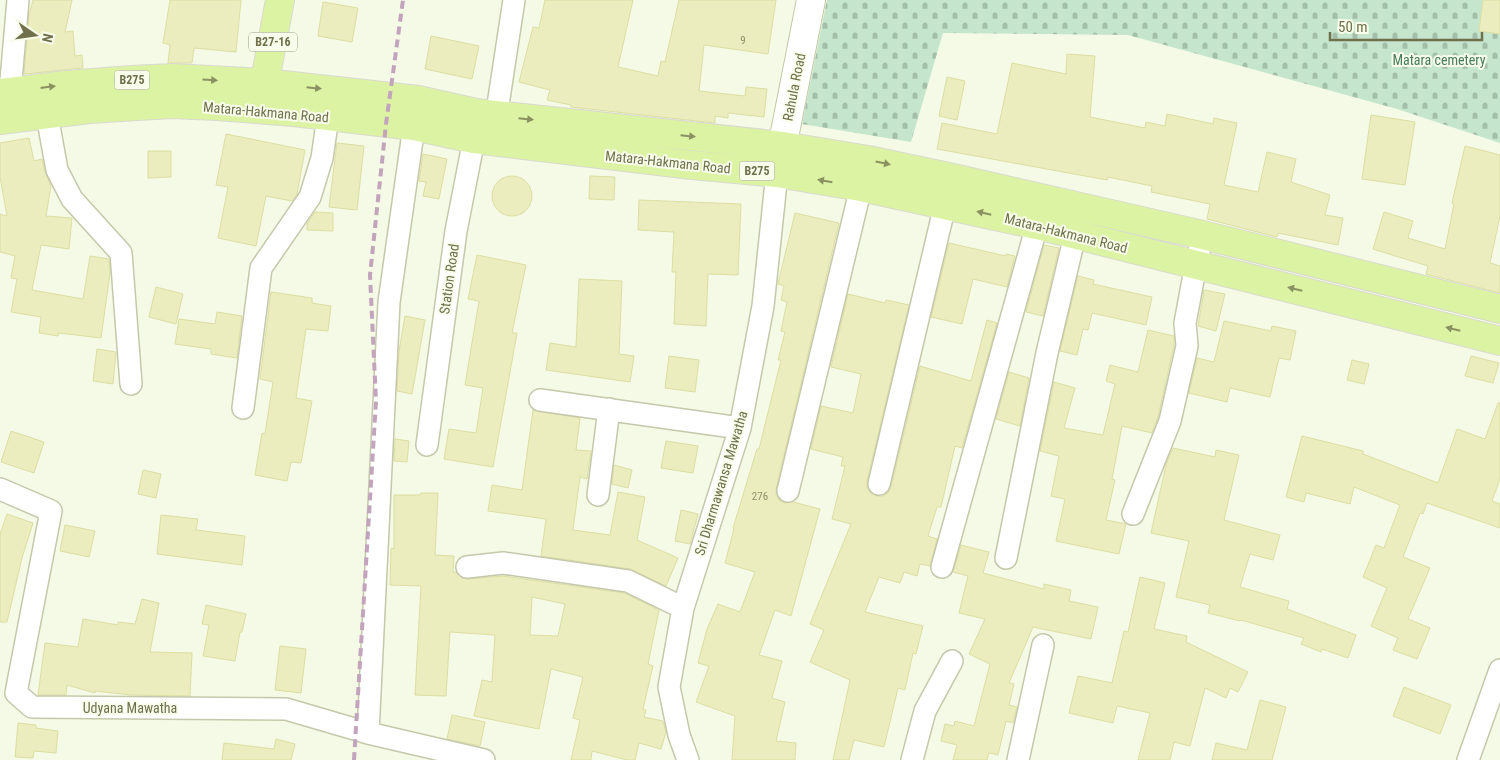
<svg xmlns="http://www.w3.org/2000/svg" width="1500" height="760" font-family="'Roboto Condensed',sans-serif">
<style>
.cemetery{fill:url(#cemetery-stones)}
.building{fill:#ebedbf;stroke:#dcdea1;fill-rule:evenodd}
.lines{fill:none;stroke-linecap:round;stroke-linejoin:round}
.minor-casing{stroke:#c5c8aa;stroke-width:24}
.secondary-casing{stroke:#c5c8a6;stroke-width:30}
.primary-casing{stroke:#dadad0;stroke-width:30}
.minor{stroke:#fff;stroke-width:21}
.secondary{stroke:#fff;stroke-width:28}
.primary{stroke:#dcf3a3;stroke-width:28}
.rail{stroke:#c3a4bd;stroke-width:4;stroke-dasharray:8 5;stroke-linecap:butt}
.oneway{fill:#8b9262}
.labels{text-anchor:middle;stroke-width:4;stroke-linejoin:round;paint-order:stroke}
.number-label{font-size:11px;fill:#8f9069}
.shield{fill:#f8fdeb;stroke:#999b7c;stroke-width:1}
.shield-label{font-size:12px;font-weight:bold;fill:#70714c}
.park-label{font-size:14px;fill:#487b5b;stroke:#f8fdeb}
.street-label{font-size:14px;fill:#70714c;stroke:#f8fdeb}
</style>
<defs>
<pattern id="cemetery-stones" width="16" height="16" patternUnits="userSpaceOnUse" patternTransform="scale(1.25)"><rect width="16" height="16" fill="#c5e6cd"/><path d="M2 7V4a2 2 0 0 1 4 0v3zM10 15v-3a2 2 0 0 1 4 0v3z" fill="#a4bfa9"/></pattern>
</defs>
<rect width="100%" height="100%" fill="#f4fae5"/>
<path class="cemetery" d="M827,0H1500V143L1397,109L1128,35L943,33L911,142L802,124Z"/>
<path class="building" d="M33,0H72L65,32L73,31L75,56L82,55L83,68L24,74L29,15Z
M170,0H241L236,52L194,48L192,63H168L170,45L163,43Z
M545,0H633L618,67L658,76L661,61L665,62L679,0H776L768,54L704,45L699,91L745,96L746,87L767,89L764,117L728,113V118L715,116V123L571,107V105L547,100L550,90L519,82L533,27L539,28Z
M1483,0H1500V34L1479,31Z
M323,2L358,8L352,42L318,36Z
M431,36L479,46L472,79L425,69Z
M1067,54L1095,56L1090,117L1145,128L1146,122L1165,126L1167,114L1213,124L1214,118L1237,123L1224,185L1258,192L1267,152L1296,159L1291,182L1330,195L1325,215L1343,218L1338,245L1278,233L1277,237L1207,219L1210,204L1151,192L1152,186L1108,177L1107,180L937,149L942,123L997,134L1012,63L1066,74Z
M947,77L965,81L957,120L939,116Z
M1371,115L1415,122L1405,185L1362,179Z
M226,134L305,150L297,194L292,201L266,196L256,246L218,238L228,187L216,185Z
M29,138L34,161L42,159L45,172L51,186L46,216L72,218L69,249L41,245L32,290L83,299L90,256L109,259L110,273L101,338L59,333L58,336L39,333L41,317L11,312L17,279L11,278L15,256L0,252V214L7,216L0,177V143Z
M337,143L364,146L357,210L329,207Z
M1465,146L1500,155V216L1490,263L1500,266V293L1426,274L1428,266L1373,249L1384,212L1413,221L1408,238L1445,249L1454,204L1452,203Z
M148,151H171V177L148,178Z
M423,154L447,159L439,199L423,196L426,182L419,181Z
M492 196a20 20 0 1 1 40 0a20 20 0 1 1-40 0Z
M590,176L615,177L614,200L589,199Z
M639,200L741,204L738,275L708,274L706,326L674,324L676,272H672L674,232L638,230Z
M315,212L333,213V231L307,230V224Z
M795,213L839,223L776,489V495L779,500L785,503L793,502L820,509L791,616L775,610L759,655L782,661L772,698L785,702L776,741L796,743L795,760H732L735,716L696,702L709,666L698,663L707,629L718,604L740,612L755,572L725,563L734,529L733,528L757,449H759L781,360H778L785,332L781,331L787,302L781,300L784,286L778,284Z
M949,243L1006,256V254L1015,256L1007,287L973,279L962,324L931,317Z
M1044,245L1059,248L1043,316L1026,312Z
M477,255L526,265L512,333H517L493,467L444,459L449,429L476,433L483,388L465,385L479,301L468,299Z
M1078,276L1094,280L1093,284L1152,297L1146,325L1092,313L1088,330L1083,329L1077,355L1060,351Z
M579,279L622,281L619,354L634,356L630,382L546,370L550,343L576,347Z
M156,287L183,294L176,324L149,317Z
M1204,290L1225,294L1216,331L1198,326Z
M271,292L312,298V303L331,306L328,331L306,329L296,398L312,401L301,463L291,462L287,481L255,475L262,433L265,434L273,382L260,379Z
M848,294L885,303L886,300L909,305L867,481V487L870,493L877,496H883L888,493L891,487L920,366L971,381L987,320L997,323L962,448L955,446L941,507H937L928,536L937,539L930,566L920,564L917,576L904,572L900,583L879,577L865,612L923,626L916,654L913,653L905,690L898,688L884,747L854,740L849,760H833L850,680L810,662L824,630L810,624L851,524L832,519L845,466H841L843,457L811,449L821,406L853,413L861,374L831,367Z
M217,312L242,316L237,358L211,354V349L175,344L179,319L215,324Z
M405,316L425,320L412,394L397,391L399,351Z
M1224,321L1271,331L1272,326L1296,331L1290,360L1279,358L1270,397L1230,388L1227,402L1189,393L1197,358L1214,362Z
M1148,330L1174,336V345L1158,417L1152,433L1122,426L1112,479L1115,480L1106,520L1126,524L1119,554L1056,541L1065,499L1051,496L1059,456L1040,451L1054,382L1075,388L1064,428L1103,435L1115,384L1106,381L1110,365L1138,372Z
M97,349L116,352L113,384L93,381Z
M669,356L699,360L695,392L665,388Z
M1471,356L1499,363L1493,383L1465,376Z
M1352,360L1369,364L1364,384L1347,380Z
M1009,372L1029,378L1020,426L996,419Z
M1498,403H1500V479L1492,501L1500,504V528L1427,503L1423,514L1420,513L1403,557L1430,568L1408,619L1430,628L1417,659L1393,650L1398,638L1371,626L1387,588L1363,577L1376,545L1384,548L1400,505L1354,487L1350,504L1306,493L1304,502L1286,497L1302,436L1363,451V454L1438,483L1457,429L1485,439Z
M533,410L580,418L576,450L591,451L587,479L580,477L573,530L610,535L618,492L645,497L637,540L678,558L666,586L630,569L541,556L546,519L488,511L492,485L522,490Z
M11,431L44,442L34,473L1,462Z
M395,439L409,441L407,462L394,461Z
M666,441L698,446L693,473L661,468Z
M1173,448L1215,457L1216,450L1239,455L1224,520L1280,535L1273,560L1250,554L1240,587L1289,601L1287,609L1356,635L1348,658L1322,649L1321,652L1301,644L1304,638L1241,620L1240,621L1208,613L1210,605L1176,597L1189,541L1151,533L1166,465Z
M614,465L632,470L628,488L612,484Z
M143,470L161,474L156,498L138,494Z
M421,493H438L435,555L454,556L453,572H456L462,578L468,579L503,576L624,593L659,610L648,664L653,666L643,709L646,710L644,717L663,721L666,732L661,749L639,743L635,760H627L592,751L591,760H571L580,720L573,718L583,677L551,669L539,729L474,716L482,680L492,682L495,635L450,632L446,696L415,695L421,586L390,585L391,548L394,549V495H420ZM532,597L565,604L558,636L530,635Z
M681,510L698,514L690,544L675,541Z
M7,514L33,523L22,558L7,622H0V534Z
M161,515L198,519L196,530L245,536L242,565L157,554Z
M65,525L95,531L89,557L60,551Z
M961,545L989,552L983,573L1044,589V584L1071,590L1069,601L1098,607L1091,639L1033,627L1009,683L1014,684L1009,705L1017,707L1013,723L1006,721L998,755L989,753L987,760H953L957,745L941,741L945,724L954,726L955,721L974,726L990,664L969,654L985,619L959,613L968,576L953,572Z
M1140,577L1165,583L1154,629L1187,636L1186,642L1248,672L1238,692L1230,688L1226,698L1205,688L1190,746L1174,742L1170,760H1138L1150,713L1117,706L1113,723L1069,713L1078,676L1112,683L1124,631L1128,632Z
M142,599L159,603L150,652L192,653L190,696L131,695L95,691V693L67,685L66,695H38L45,643L78,647L83,619L118,625V622L135,624Z
M206,605L246,614L242,632H240L235,661L203,656L209,625L202,624Z
M280,646L306,649L301,693L275,690Z
M1404,687L1451,705L1440,734L1393,716Z
M1260,700L1286,707L1272,760H1212L1216,743L1247,750Z
M452,715L485,722L480,746L447,739Z
M18,723L36,725V728L58,731L56,753L34,751L33,758L15,757Z
M276,739L295,744L291,760H222L224,743L274,749Z"/>
<g class="lines">
<g class="minor-casing">
<path id="minor" d="M10,92L18,0
M47,115L57,170L72,199L121,253L131,384
M494,131L514,0
M540,400L740,428
M243,408L261,268L310,197L322,158L328,117
M427,445L456,231L474,139L475,124
M879,484L945,205
M0,489L51,511L16,693L32,707L286,709L368,733L484,760
M788,491L861,187
M598,495L609,409
M1133,514L1170,421L1187,346L1185,323L1196,264L1203,235
M1006,558L1047,353L1075,235
M467,567L503,563L628,581L683,608
M942,567L1037,225
M368,733L389,302L414,126
M688,760L679,735L669,687L683,608L740,428L763,306L777,173
M912,760L925,711L952,661
M1018,760L1043,645
M1468,760L1500,670"/>
</g>
<g class="secondary-casing">
<path id="secondary" d="M778,168L811,0"/>
</g>
<g class="primary-casing">
<path id="primary" d="M0,93L66,85L132,80L173,78L265,83L418,100L476,113L783,146L868,160L953,178L1203,235L1500,309
M261,102L280,0
M0,120L89,109L137,106L172,104L217,106L294,112L414,126L474,139L692,165L777,173L861,187L1037,225L1500,341"/>
</g>
<use href="#minor" class="minor"/>
<use href="#secondary" class="secondary"/>
<use href="#primary" class="primary"/>
<path class="rail" d="M354,760L376,401L370,275L386,124L403,0"/>
</g>
<defs><path id="oneway-solid" d="M-6-.8H1V-3.2L6.5 0L1 3.2V.8H-6Z" transform="scale(1.25)"/></defs>
<g class="oneway">
<use href="#oneway-solid" transform="translate(210 80) rotate(3)"/>
<use href="#oneway-solid" transform="translate(48 87) rotate(-7)"/>
<use href="#oneway-solid" transform="translate(314 88) rotate(6)"/>
<use href="#oneway-solid" transform="translate(526 119) rotate(6)"/>
<use href="#oneway-solid" transform="translate(688 136) rotate(6)"/>
<use href="#oneway-solid" transform="translate(883 163) rotate(12)"/>
<use href="#oneway-solid" transform="translate(825 181) rotate(-170)"/>
<use href="#oneway-solid" transform="translate(984 213) rotate(-167)"/>
<use href="#oneway-solid" transform="translate(1295 289) rotate(-166)"/>
<use href="#oneway-solid" transform="translate(1453 329) rotate(-166)"/>
</g>
<g class="labels">
<g class="number-label">
<text x="743" y="44">9</text>
<text x="760" y="500">276</text>
</g>
<g class="shield">
<rect x="249" y="32.5" width="48" height="19" rx="4"/>
<rect x="114.5" y="70.5" width="35" height="19" rx="4"/>
<rect x="739.5" y="161.5" width="35" height="19" rx="4"/>
</g>
<g class="shield-label">
<text x="273" y="46">B27-16</text>
<text x="132" y="84">B275</text>
<text x="757" y="175">B275</text>
</g>
<g class="park-label">
<text x="1439" y="65">Matara cemetery</text>
</g>
<g class="street-label">
<text transform="translate(794 87) rotate(-79)" y="5">Rahula Road</text>
<text transform="translate(266 112) rotate(5)" y="5">Matara-Hakmana Road</text>
<text transform="translate(668 162) rotate(6)" y="5">Matara-Hakmana Road</text>
<text transform="translate(1066 233) rotate(14)" y="5">Matara-Hakmana Road</text>
<text transform="translate(449 279) rotate(-82)" y="5">Station Road</text>
<text transform="translate(721 483) rotate(-73)" y="5">Sri Dharmawansa Mawatha</text>
<text x="130" y="713">Udyana Mawatha</text>
</g>
</g>
<g transform="translate(35 35) rotate(103)" stroke="#f8fdeb" stroke-width="4" paint-order="stroke">
<path d="M0-4L9 19L0 12L-9 19Z" fill="#70714c"/>
<text y="-8" font-size="14" font-weight="bold" text-anchor="middle" fill="#70714c">N</text>
</g>
<path d="M1330 32v8h152v-8" fill="none" stroke="#70714c" stroke-width="2.5"/>
<text x="1338" y="32" font-size="15" fill="#70714c" stroke="#f8fdeb" stroke-width="4" paint-order="stroke">50 m</text>
</svg>
